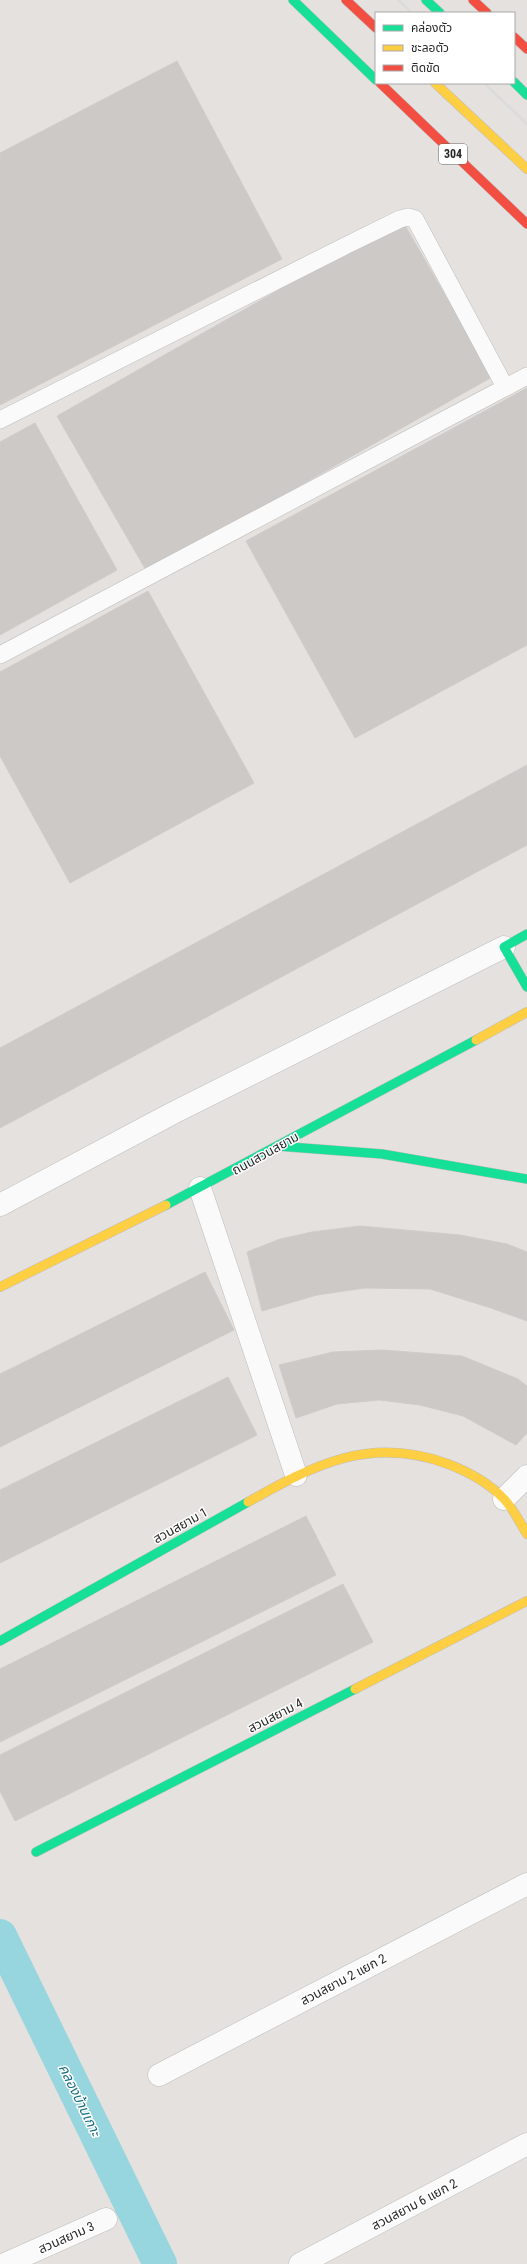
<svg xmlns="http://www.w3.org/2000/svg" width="527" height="2264" font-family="'Roboto Condensed','Noto Sans Thai',sans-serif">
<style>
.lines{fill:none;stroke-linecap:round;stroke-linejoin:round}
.canal{stroke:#98d6df;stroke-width:34}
.building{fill:#ccc9c7;stroke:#cfccca}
.lane-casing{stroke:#bebebe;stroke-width:18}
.street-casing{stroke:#bebebe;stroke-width:23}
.fast-casing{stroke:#bebebe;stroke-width:10}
.slow-casing{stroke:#bebebe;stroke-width:10}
.jam-casing{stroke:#bebebe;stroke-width:10}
.lane{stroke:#fbfafa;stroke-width:17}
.street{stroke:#fbfafa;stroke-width:22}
.fast{stroke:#16e098;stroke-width:9}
.slow{stroke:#ffcf43;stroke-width:9}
.jam{stroke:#f24e42;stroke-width:9}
.rail{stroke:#dcdcdd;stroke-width:3}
.labels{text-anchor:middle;stroke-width:3;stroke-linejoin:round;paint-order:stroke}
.shield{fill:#fff;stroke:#686868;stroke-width:1}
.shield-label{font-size:12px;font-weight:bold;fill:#272727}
.street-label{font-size:13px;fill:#272727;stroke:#fff}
.water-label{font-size:14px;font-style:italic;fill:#1c6f85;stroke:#fff}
</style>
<rect width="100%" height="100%" fill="#e4e1de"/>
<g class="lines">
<path class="canal" d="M0,1936L160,2264"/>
</g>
<path class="building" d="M177,61L282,259L0,405V153Z
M402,220L492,377L147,572L57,416Z
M527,388V645L355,738L246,541Z
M35,423L117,570L0,635V442Z
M148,591L254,783L70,883L0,756V672Z
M527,765V845L0,1128V1048Z
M360,1226L460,1235L507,1244L527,1252V1321L491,1308L430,1289L365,1288L317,1295L262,1311L247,1252L280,1239L312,1232Z
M205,1272L234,1330L0,1447V1374Z
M382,1350L462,1356L518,1379L527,1386V1433L516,1445L463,1416L420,1405L379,1400L337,1404L296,1418L279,1365L333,1352Z
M228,1377L257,1435L0,1563V1490Z
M306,1516L336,1575L0,1742V1669Z
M343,1584L373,1642L15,1821L0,1791V1755Z"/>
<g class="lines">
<g class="lane-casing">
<path id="lane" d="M0,420L347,245L400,219L408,217L415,219L505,387
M0,655L527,376"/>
</g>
<g class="street-casing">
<path id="street" d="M200,1188L296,1475
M0,1205L173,1113L504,947
M504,1499L527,1476
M159,2075L527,1884
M5,2264L106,2219
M300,2264L527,2144"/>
</g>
<g class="fast-casing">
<path id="fast" d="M293,0L376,80
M426,0L440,13
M514,82L527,95
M527,934L504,947L527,987
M277,1146L382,1154L527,1179
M166,1205L476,1040
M0,1641L248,1502
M36,1852L355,1689"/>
</g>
<g class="slow-casing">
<path id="slow" d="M435,83L527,169
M476,1040L527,1012
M0,1287L166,1205
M248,1502C314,1465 370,1435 448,1464C469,1472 488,1482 504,1499C513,1508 520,1523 527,1534
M355,1689L527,1601"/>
</g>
<g class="jam-casing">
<path id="jam" d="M346,0L376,28
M473,0L487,13
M514,37L527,49
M380,83L527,224"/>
</g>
<use href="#lane" class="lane"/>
<use href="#street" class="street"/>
<use href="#fast" class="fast"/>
<use href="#slow" class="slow"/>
<use href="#jam" class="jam"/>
<path class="rail" d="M398,0L412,13
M484,83L527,124"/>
</g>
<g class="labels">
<rect class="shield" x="439" y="144" width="28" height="20" rx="3"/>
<g class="shield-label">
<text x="453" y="158">304</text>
</g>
<g class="street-label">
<text transform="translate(265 1153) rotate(-29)" y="5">ถนนสวนสยาม</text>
<text transform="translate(180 1525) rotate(-29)" y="5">สวนสยาม 1</text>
<text transform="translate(275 1715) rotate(-27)" y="5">สวนสยาม 4</text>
<text transform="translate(343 1979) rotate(-28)" y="5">สวนสยาม 2 แยก 2</text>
<text transform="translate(414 2204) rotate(-28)" y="5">สวนสยาม 6 แยก 2</text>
<text transform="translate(66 2237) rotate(-24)" y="5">สวนสยาม 3</text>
</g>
<g class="water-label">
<text transform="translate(80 2100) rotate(64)" y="5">คลองบ้านเกาะ</text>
</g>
</g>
<rect x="375" y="12" width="140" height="72" fill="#ffffff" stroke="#a9a9a9"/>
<rect x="383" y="25" width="20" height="6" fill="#16e098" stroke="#a9a9a9"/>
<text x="411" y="32" font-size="12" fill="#272727">คล่องตัว</text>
<rect x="383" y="45" width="20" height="6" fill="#ffcf43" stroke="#a9a9a9"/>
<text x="411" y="52" font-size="12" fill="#272727">ชะลอตัว</text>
<rect x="383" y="65" width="20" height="6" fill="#f24e42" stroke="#a9a9a9"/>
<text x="411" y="72" font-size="12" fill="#272727">ติดขัด</text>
</svg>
